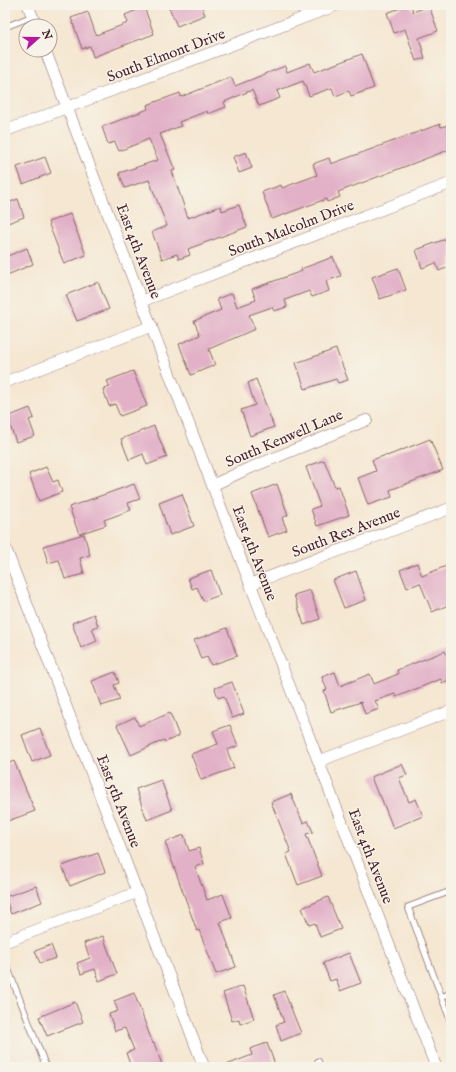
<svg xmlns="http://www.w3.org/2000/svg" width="456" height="1072" font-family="'IM FELL English',serif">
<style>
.building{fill:#e2b0c7}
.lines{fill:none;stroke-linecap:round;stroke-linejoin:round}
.lane-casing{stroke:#866565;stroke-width:7}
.street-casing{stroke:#866565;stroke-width:12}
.lane{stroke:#fff;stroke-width:5.5}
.street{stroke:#fff;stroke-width:11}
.labels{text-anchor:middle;stroke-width:3;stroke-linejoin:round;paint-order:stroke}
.street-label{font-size:15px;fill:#4a1f2b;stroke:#f7f3e8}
</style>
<rect width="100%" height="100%" fill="#f7f3e8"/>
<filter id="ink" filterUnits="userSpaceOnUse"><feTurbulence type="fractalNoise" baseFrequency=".025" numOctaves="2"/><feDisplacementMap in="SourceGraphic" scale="8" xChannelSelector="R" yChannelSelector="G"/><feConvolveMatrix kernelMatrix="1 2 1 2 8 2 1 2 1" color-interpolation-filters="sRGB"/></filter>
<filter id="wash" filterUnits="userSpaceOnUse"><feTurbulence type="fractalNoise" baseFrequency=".012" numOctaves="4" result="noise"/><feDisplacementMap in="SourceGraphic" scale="16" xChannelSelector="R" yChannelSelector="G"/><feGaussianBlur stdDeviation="0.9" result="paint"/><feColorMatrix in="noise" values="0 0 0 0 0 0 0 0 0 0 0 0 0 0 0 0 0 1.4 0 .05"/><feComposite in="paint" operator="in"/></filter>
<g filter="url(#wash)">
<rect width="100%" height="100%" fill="#f5e7d1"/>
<g id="blocks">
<path class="building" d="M168,5H201L205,15L177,26Z
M408,5H411L413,12L429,6L438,31L419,38L425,58L416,61L405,29L394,33L387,13Z
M144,7L154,34L93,57L90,46L82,49L71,18L88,12L96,35L128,23L125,15Z
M362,54L374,88L351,96L349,91L335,96L332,88L309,96L303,81L277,91L280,98L259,106L252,90L224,102L226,107L208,114L207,111L179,122L181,126L160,134L175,170L172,171L188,218L221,206L222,211L239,205L247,227L188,249L190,255L179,259L177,254L162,259L152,232L167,226L149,180L125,188L119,173L158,160L149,139L119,151L115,142L108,144L102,127L148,109L147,105L180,93L181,97L231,77L235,86L285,66L287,72L310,63L314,72Z
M440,124L441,127L451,124V149L338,192L340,197L327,202L326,199L272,219L262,192L281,185L282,188L317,175L313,164L329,158L331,164Z
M246,152L252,168L239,173L233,157Z
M45,157L51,173L23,184L17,167Z
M18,199L24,217L5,224V204Z
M70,214L86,255L64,264L48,222Z
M451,237V266L439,271L436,263L422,268L416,250Z
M27,248L33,264L5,276V257Z
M333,257L341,276L326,281L329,291L312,297L309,291L285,300L287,307L274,311L272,307L249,315L255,329L209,349L215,365L191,375L179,344L200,335L194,321L221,310L217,299L232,293L237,307L256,300L252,289L302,271L301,269Z
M398,268L406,290L380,299L372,277Z
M98,282L109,309L77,321L66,295Z
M336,349L348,380L338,383L336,379L305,389L296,363Z
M133,371L147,406L120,416L115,404L109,406L103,389L110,387L107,381Z
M256,379L274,427L250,436L241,410L255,405L248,383Z
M30,408L34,418L29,420L35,436L16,442L7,417Z
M154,426L167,457L147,465L143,454L129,460L121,439Z
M430,439L443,470L390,490L392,497L368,505L358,478L376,471L372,460L386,455L387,456Z
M324,460L335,487L339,486L349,515L317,526L311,509L320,506L306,467Z
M46,467L53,482L58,480L62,492L39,501L29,474Z
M134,484L140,499L128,503L131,510L104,520L106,525L79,534L69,507Z
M277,484L288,515L282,518L287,530L268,537L252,494Z
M182,494L194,526L170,535L159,503Z
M84,534L90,555L80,558L84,574L65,579L59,560L48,563L43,546Z
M417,563L422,576L451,564V604L432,612L420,583L407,588L400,570Z
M211,570L220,595L203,601L197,587L192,589L188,578Z
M356,571L366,600L344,608L333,580Z
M310,590L320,619L304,625L294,595Z
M94,614L98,626L92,628L97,641L81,648L72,623Z
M227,628L237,656L211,665L207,657L201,659L194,640Z
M445,651L451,665V679L442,683L441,679L396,697L395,694L375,701L379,709L365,714L361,702L331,712L324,691L327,690L322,677L335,672L340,686L370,674L374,684L398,674L397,670Z
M115,672L119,683L114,685L120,700L101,706L92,681Z
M232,682L244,714L232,718L224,696L218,698L215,688Z
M170,713L179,736L165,742L164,740L131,755L117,725L135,717L139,726Z
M230,725L238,746L227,750L234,768L201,780L191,754L218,744L213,731Z
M40,728L50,755L32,762L22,735Z
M14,761L35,811L5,822V765Z
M402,764L407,775L399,778L409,802L416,799L423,816L393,828L380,795H378L371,777Z
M161,780L172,810L147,820L136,789Z
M291,794L303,823L308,821L313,832L306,834L322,876L298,885L286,854L291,852L271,802Z
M184,835L189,851L199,848L204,864L195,867L207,900L223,894L232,918L220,922L236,967L216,974L199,930L197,931L165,842Z
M98,853L105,872L70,886L62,866Z
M36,886L42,902L11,914L5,897Z
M328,897L341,929L320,937L315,923L309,925L302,908Z
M103,936L117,974L99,981L95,969L81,974L77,963L90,958L84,943Z
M51,945L56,958L40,963L35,951Z
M349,953L361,983L340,991L336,979L330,981L323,963Z
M243,986L254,1019L240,1024L239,1019L232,1021L223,993Z
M284,991L301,1033L281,1041L276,1025L284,1022L274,995Z
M134,993L153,1044L154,1043L163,1067H131L126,1053L134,1050L125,1028L115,1031L109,1014L118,1011L114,1001Z
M75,1002L83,1022L47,1036L39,1017Z
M267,1043L276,1067H224V1066L252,1055L250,1049Z"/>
</g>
</g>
<g filter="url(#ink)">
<use href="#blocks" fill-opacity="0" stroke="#866565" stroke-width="1"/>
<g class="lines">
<g class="lane-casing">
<path id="lane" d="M5,27L33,16
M451,891L408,907L451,1022
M5,961L46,1067
M442,997L451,993
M318,1061L320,1067"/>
</g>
<g class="street-casing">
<path id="street" d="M28,5L36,26
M45,50L436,1067
M5,131L337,5
M142,301L451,183
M5,382L152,326
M213,485L245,470L367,420
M5,547L204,1067
M251,584L451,508
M319,761L451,711
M5,942L138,892"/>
</g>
<use href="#lane" class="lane"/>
<use href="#street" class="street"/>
</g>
</g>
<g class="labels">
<g class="street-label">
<text transform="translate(166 55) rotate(-21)" y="5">South Elmont Drive</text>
<text transform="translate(291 228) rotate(-21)" y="5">South Malcolm Drive</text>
<text transform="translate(139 251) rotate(69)" y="5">East 4th Avenue</text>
<text transform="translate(284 438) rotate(-23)" y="5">South Kenwell Lane</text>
<text transform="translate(346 532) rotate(-21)" y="5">South Rex Avenue</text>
<text transform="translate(255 553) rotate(69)" y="5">East 4th Avenue</text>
<text transform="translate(119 801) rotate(69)" y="5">East 5th Avenue</text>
<text transform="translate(371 856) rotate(69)" y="5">East 4th Avenue</text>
</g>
</g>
<rect width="456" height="1072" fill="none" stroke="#f7f3e8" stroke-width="20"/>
<g transform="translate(38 38) rotate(69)"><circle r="19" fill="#f7f3e8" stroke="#b29e9c"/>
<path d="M0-3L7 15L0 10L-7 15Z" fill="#b5179e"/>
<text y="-6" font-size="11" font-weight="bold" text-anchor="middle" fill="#4a1f2b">N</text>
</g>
</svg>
